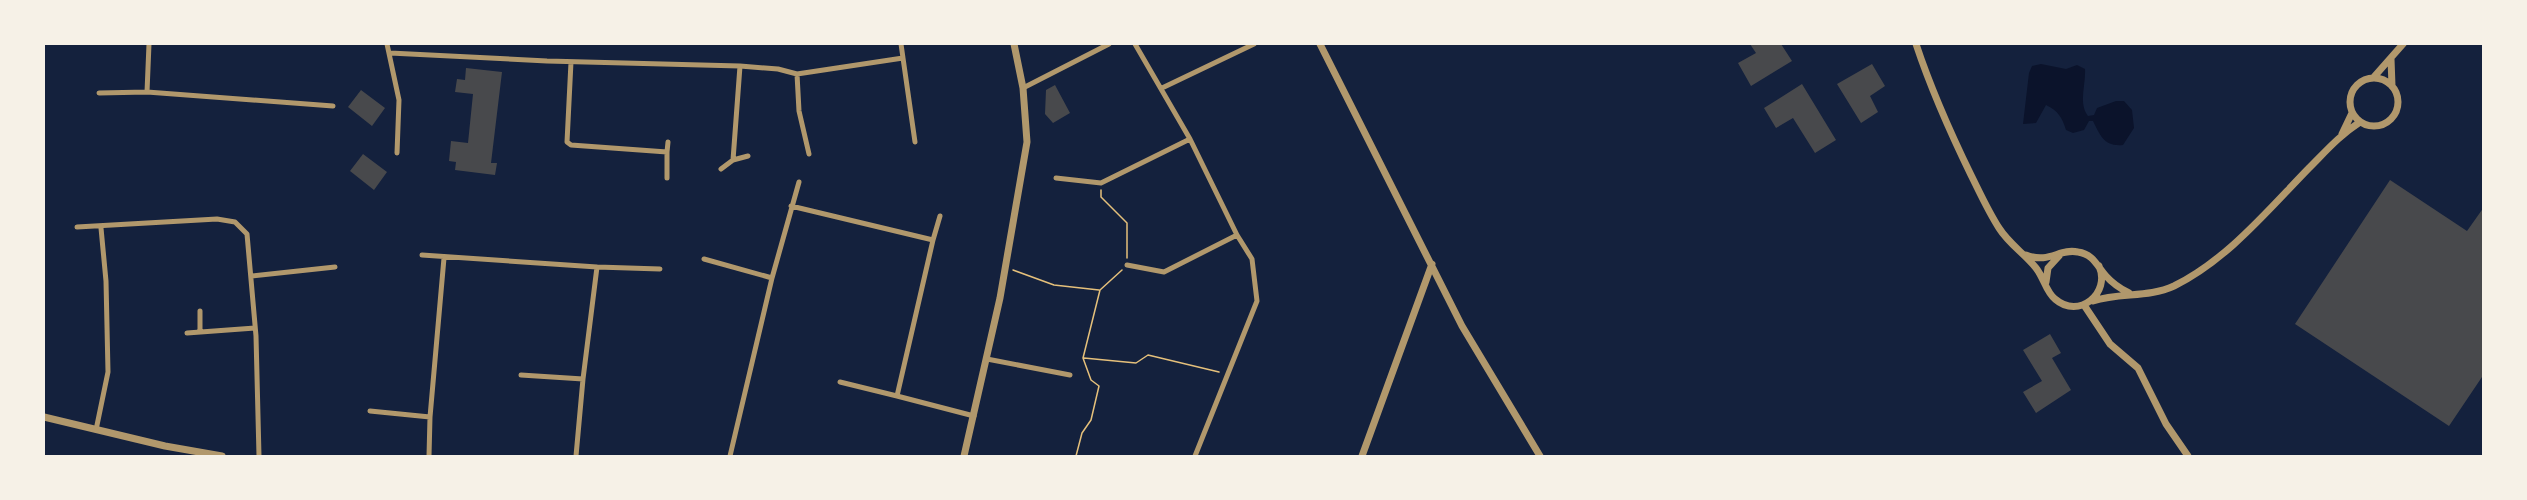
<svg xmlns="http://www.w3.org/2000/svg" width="2527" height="500" font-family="Inter,sans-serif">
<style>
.water{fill:#0b132b}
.building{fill:#48494c}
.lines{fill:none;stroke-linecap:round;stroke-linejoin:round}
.path{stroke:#e5c07b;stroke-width:1.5}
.minor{stroke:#b1986c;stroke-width:5}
.tertiary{stroke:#b1986c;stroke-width:7}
</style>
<rect width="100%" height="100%" fill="#14213d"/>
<path class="water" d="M2041,64L2066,69L2077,65L2085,69C2086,85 2078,103 2088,116L2094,115L2097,108L2116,101H2124L2132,110L2134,128L2123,145C2104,147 2100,135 2093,121H2089L2084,130L2073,133L2066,130C2062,117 2058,111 2046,105L2036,123L2023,124L2029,73L2032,66Z"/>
<path class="building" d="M1750,44H1781L1792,61L1751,86L1738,63L1756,53Z
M1872,64L1885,86L1870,96L1878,112L1861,123L1837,84Z
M466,68L502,72L491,163H497L495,175L455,170L456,162L449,161L451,141L468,143L473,94L455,92L457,79L465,80Z
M1802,84L1836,140L1815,153L1793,118L1776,128L1764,108Z
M1055,85L1070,113L1053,123L1045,114L1046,90Z
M361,90L385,108L372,126L348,107Z
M363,154L387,172L374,190L350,171Z
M2390,180L2467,231L2484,207V374L2449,426L2295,324Z
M2050,334L2061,353L2052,358L2071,390L2036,413L2023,392L2042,381L2023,350Z"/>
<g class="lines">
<path class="path" d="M1101,190V197L1127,223V258
M1013,270L1054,285L1099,290
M1084,358L1136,363L1148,355L1219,372
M1076,456L1082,433L1091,420L1099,386L1091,380L1083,358L1100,290L1122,270"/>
<path class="minor" d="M387,44L399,100L397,153
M901,44L915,142
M1135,44L1190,139L1237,235L1252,259L1257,301L1195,456
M390,53L547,61L740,66L778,69L797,74L903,58
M571,62L567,142L571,145L667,152V178
M797,74L799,111L809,154
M1023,88L1109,44
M1162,88L1254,44
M147,92L149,44
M99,93L147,92L333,106
M667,152L668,142
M733,160L740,66
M721,169L733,160L748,156
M1056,178L1101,183L1190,139
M791,206L933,240L897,396L974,416
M77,227L217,219L235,222L247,234L256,336L259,456
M933,240L940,216
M422,255L597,267L583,379L576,456
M704,259L772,278
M1127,265L1164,272L1237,235
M597,267L660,269
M252,276L335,267
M200,311V332
M187,333L255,328
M987,359L1070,375
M521,375L583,379
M840,382L897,396
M370,411L430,417
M96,430L108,372L106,281L101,228
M429,456L430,417L444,258
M730,456L772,278L799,182"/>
<path class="tertiary" d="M1320,44L1462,326L1540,456
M1916,44C1931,89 1950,132 1971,175C1980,193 1988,211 1999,228C2009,244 2025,254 2036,268C2044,278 2046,292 2055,299C2079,320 2111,293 2099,266
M2391,59L2392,86
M2373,78L2403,44
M2350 102a24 24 0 1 1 48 0a24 24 0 1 1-48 0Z
M2342,134L2352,113
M2026,255C2050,264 2059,248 2078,252C2093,254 2097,266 2106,276C2113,284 2121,289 2129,293
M2046,282L2048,268L2059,256
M2093,301C2120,292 2148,298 2174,286C2227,260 2268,210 2309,168C2326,151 2340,135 2360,122
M2084,305L2110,344L2138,368L2166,424L2188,456
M44,417L165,446L222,456
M964,456L1000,298L1027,142L1023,88L1014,44
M1362,456L1432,264"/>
</g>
<rect width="2527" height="500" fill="none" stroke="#f6f1e7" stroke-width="90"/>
</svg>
